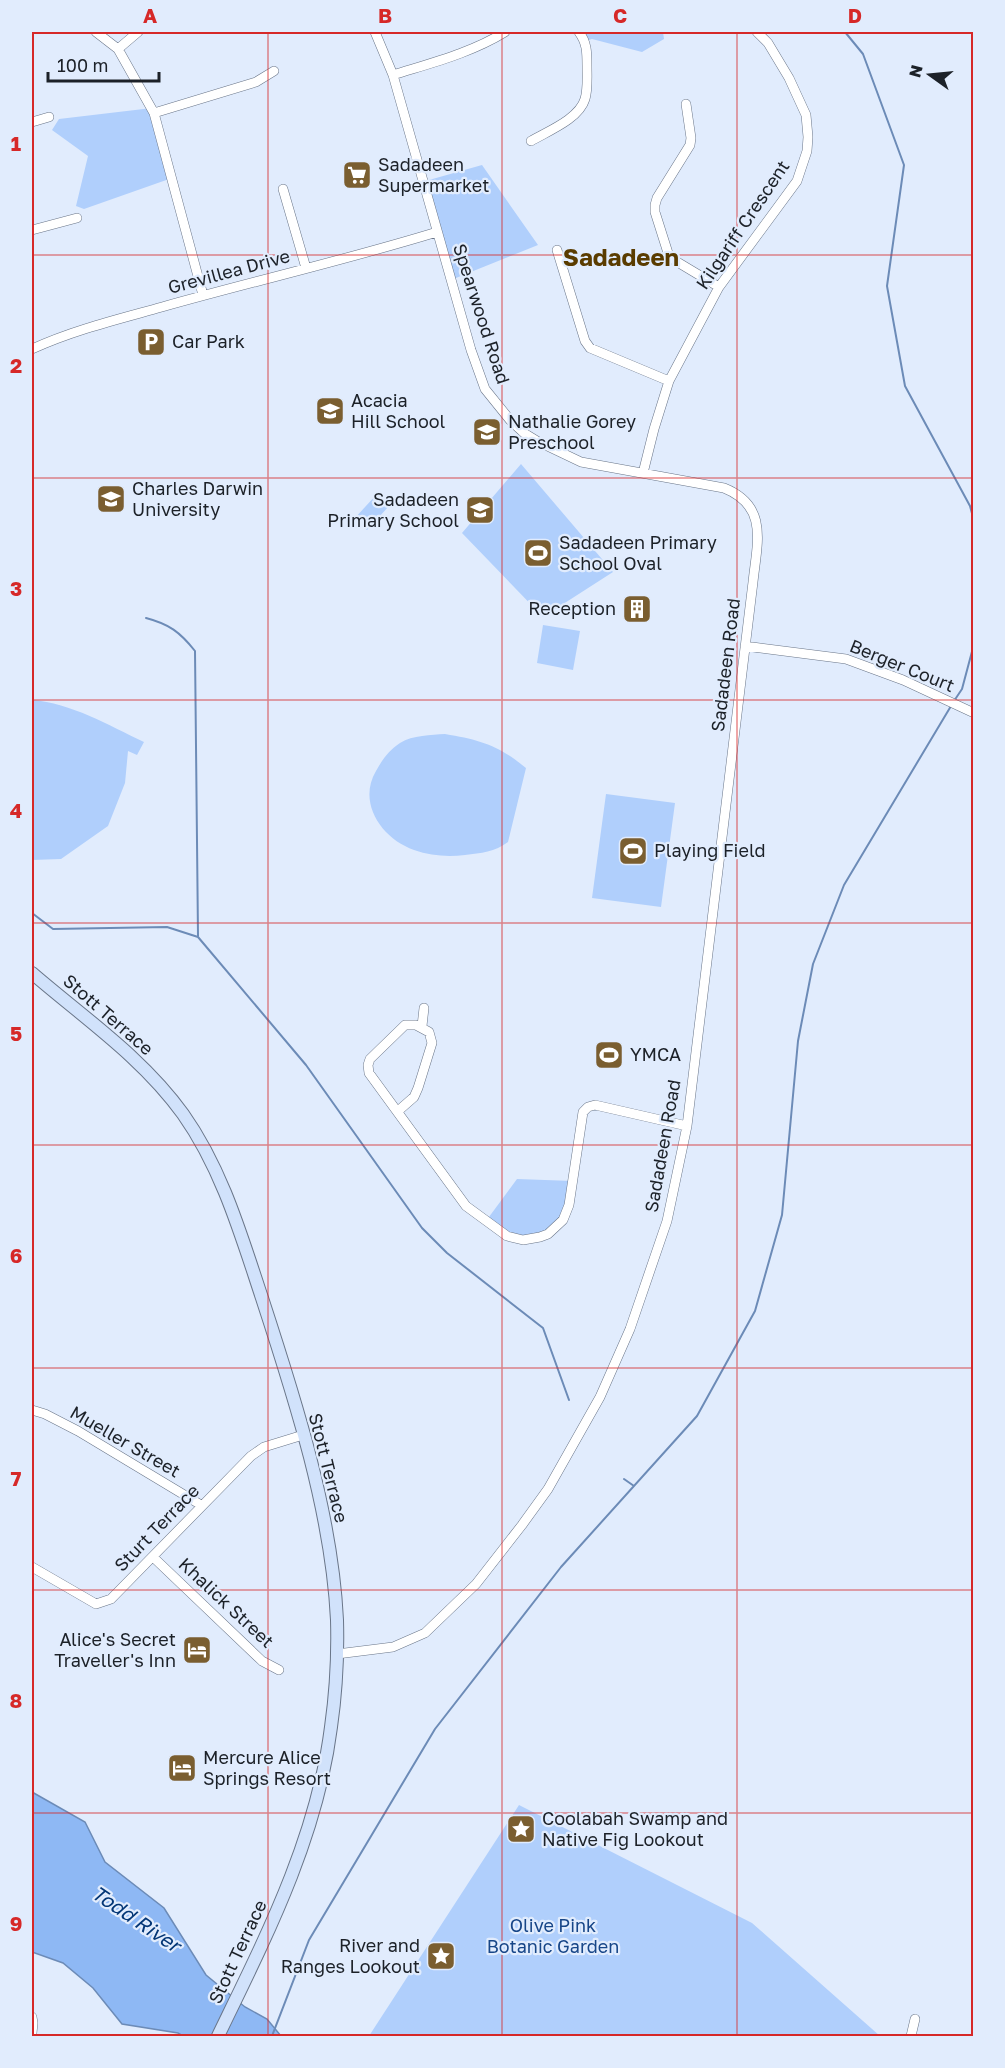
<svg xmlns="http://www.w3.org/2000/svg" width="1005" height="2068" font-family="'Golos Text',sans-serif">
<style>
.green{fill:#b0cffc}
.water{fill:#8eb8f4;stroke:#6c8bb7;stroke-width:1.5}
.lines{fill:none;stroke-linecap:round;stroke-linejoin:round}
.stream{stroke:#6c8bb7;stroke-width:2}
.minor-casing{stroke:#697588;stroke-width:10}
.secondary-casing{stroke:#697588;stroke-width:14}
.minor{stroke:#fff;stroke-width:9}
.secondary{stroke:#d1e2fb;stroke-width:12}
.grid{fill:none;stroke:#d62828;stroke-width:1.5;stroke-opacity:0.55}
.labels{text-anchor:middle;stroke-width:4.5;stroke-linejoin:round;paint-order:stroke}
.poi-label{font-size:18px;fill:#1c2128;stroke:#e1ecfd;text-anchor:start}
.street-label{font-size:18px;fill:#1c2128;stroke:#e1ecfd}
.park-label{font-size:18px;fill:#174688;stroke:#e1ecfd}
.water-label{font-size:20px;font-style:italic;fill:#033676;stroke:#e1ecfd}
.district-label{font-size:24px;font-weight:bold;fill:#5a3c00;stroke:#e1ecfd}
.neatline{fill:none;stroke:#d62828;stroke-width:2}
.grid-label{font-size:20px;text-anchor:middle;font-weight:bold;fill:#d62828}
</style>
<rect width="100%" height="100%" fill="#e1ecfd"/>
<path class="green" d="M579,32H663L664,39L642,52L592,39L586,41Z
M152,108L172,178L84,209L76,206L88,156L52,130L59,119Z
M482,165L538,245L451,280L422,182Z
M521,464L613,572L543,617L462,533Z
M377,494L390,505L367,530L354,519Z
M543,625L580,631L573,670L537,663Z
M32,700C71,703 108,725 144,742L137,755L128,751L125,783L108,826L61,859L32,860Z
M445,734C480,740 498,745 526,768L508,842C495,852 481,853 465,855C448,857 431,856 414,850C382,839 357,803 376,771C382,760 389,750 400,743C413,735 431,735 445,734Z
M606,794L675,803L661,907L592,898Z
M517,1179L573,1181L557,1227L523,1240L486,1221Z
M519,1805L752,1923L880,2036H369Z"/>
<path class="water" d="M32,1792L85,1822L105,1862L164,1908L206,1975L245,2007L267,2019L281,2036H183L178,2033L122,2024L93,1988L63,1963L32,1952Z"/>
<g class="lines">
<path class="stream" d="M845,32L863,54L904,165L887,286L905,386L970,506L974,521
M146,618C169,624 180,632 195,651L198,936
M954,701L962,689L974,644
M32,913L53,929L167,927L198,937L306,1065L422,1228L447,1253L543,1328L569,1400
M624,1479L634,1486
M272,2036L309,1940L435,1729L561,1567L697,1416L755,1311L782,1215L798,1041L813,964L844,885L951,706"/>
<g class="minor-casing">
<path id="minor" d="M96,32L118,49L154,113L203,295
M118,49L138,32
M393,75C431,63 471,53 505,32
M686,104L691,138L690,145L657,198L655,205V212L668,253L674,260L719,287
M154,113L256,82L274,71
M32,122L49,117
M531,141C548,131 579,119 585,99C588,89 587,77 587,66C587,52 587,43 579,32
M283,189L306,268
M32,230L77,218
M557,250L585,341L590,348L669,381
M32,349C73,330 119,319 162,307C254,281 346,260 437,232
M643,473L654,429L669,381L719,287L797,181L807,151L808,137L806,115L789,78L768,43L757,32
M745,646L846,659L903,680L974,713
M422,1026L424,1008
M398,1111L414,1097L418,1088L432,1043L429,1032L416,1025H405L370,1059L368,1065L369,1073L466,1206L507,1236L523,1240L540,1237L548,1234L563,1220L569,1205L583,1112L588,1107L595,1105L687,1126
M32,1410L45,1414L78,1431L201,1505
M153,1557L262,1661L279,1670
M32,1567L96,1604L111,1599L251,1456L264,1447L303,1435
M337,1654L393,1647L425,1633L476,1584L522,1525L548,1489L600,1397L630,1329L667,1221L687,1126L753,582C757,543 769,506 724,488L581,462L537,441L524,433L510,420L485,389L471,350L393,75L375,32
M32,2017L33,2023L32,2033
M911,2036L915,2019"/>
</g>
<g class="secondary-casing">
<path id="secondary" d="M32,973C84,1018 142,1057 183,1114C222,1169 241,1235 262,1298C295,1399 332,1514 337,1620C338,1656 336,1692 331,1727C317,1838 266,1937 218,2036"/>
</g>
<use href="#minor" class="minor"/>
<use href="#secondary" class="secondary"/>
</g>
<path class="grid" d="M268,32V2036M502,32V2036M737,32V2036M32,255H974M32,478H974M32,700H974M32,923H974M32,1145H974M32,1368H974M32,1590H974M32,1813H974"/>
<defs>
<g id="supermarket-square" transform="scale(1.5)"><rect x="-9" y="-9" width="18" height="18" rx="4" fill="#7a5e30" stroke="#e1ecfd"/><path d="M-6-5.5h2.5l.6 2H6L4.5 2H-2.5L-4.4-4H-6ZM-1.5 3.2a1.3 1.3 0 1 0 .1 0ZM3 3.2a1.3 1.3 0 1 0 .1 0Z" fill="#fff"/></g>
<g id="parking-square" transform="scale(1.5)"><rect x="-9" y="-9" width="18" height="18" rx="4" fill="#7a5e30" stroke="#e1ecfd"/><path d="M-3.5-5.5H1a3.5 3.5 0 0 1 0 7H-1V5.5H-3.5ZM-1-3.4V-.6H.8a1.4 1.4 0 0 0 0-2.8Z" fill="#fff"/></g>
<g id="school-square" transform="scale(1.5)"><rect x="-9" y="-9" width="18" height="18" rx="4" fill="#7a5e30" stroke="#e1ecfd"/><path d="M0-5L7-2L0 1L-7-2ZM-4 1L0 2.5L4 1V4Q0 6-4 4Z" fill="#fff"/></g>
<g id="university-square" transform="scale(1.5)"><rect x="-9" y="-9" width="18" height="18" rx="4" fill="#7a5e30" stroke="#e1ecfd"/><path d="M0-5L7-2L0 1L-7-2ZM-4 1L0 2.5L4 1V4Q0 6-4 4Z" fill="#fff"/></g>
<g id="stadium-square" transform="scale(1.5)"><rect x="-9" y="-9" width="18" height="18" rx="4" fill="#7a5e30" stroke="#e1ecfd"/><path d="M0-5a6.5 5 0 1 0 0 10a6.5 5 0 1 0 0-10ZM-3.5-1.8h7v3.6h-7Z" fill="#fff"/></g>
<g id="building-square" transform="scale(1.5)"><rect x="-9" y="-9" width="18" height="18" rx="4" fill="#7a5e30" stroke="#e1ecfd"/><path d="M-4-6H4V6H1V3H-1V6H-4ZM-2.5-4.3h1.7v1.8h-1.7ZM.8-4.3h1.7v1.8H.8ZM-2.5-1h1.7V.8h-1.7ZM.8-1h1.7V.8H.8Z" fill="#fff"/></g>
<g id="hotel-square" transform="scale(1.5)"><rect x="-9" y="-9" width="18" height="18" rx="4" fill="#7a5e30" stroke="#e1ecfd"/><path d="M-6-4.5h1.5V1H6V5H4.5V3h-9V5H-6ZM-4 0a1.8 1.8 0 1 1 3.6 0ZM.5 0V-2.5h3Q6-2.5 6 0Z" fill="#fff"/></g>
<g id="sight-square" transform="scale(1.5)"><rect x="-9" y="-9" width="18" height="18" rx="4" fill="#7a5e30" stroke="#e1ecfd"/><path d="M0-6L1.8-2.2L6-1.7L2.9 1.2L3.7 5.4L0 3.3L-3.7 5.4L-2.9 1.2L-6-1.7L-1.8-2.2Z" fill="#fff"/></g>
</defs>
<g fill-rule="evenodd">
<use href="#supermarket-square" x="357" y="175"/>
<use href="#parking-square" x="151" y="342"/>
<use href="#school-square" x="330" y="411"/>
<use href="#school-square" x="487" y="432"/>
<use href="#university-square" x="111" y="499"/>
<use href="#school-square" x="480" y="510"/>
<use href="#stadium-square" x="538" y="553"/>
<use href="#building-square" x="637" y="609"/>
<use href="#stadium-square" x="633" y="851"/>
<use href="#stadium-square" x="609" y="1055"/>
<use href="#hotel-square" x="197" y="1650"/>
<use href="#hotel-square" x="182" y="1768"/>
<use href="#sight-square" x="521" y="1829"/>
<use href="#sight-square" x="441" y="1956"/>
</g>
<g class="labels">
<g class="poi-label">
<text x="378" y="171">Sadadeen<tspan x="378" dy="21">Supermarket</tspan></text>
<text x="172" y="348">Car Park</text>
<text x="351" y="407">Acacia<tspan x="351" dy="21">Hill School</tspan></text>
<text x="508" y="428">Nathalie Gorey<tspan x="508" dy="21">Preschool</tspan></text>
<text x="132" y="495">Charles Darwin<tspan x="132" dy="21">University</tspan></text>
<text x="459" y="506" text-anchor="end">Sadadeen<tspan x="459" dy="21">Primary School</tspan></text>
<text x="559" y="549">Sadadeen Primary<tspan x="559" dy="21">School Oval</tspan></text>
<text x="616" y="615" text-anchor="end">Reception</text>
<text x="654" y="857">Playing Field</text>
<text x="630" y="1061">YMCA</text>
<text x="176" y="1646" text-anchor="end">Alice's Secret<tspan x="176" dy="21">Traveller's Inn</tspan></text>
<text x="203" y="1764">Mercure Alice<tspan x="203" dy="21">Springs Resort</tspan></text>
<text x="542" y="1825">Coolabah Swamp and<tspan x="542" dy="21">Native Fig Lookout</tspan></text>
<text x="420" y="1952" text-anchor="end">River and<tspan x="420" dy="21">Ranges Lookout</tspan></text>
</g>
<g class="street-label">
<text transform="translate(743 225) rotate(-56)" y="6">Kilgariff Crescent</text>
<text transform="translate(229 272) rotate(-15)" y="6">Grevillea Drive</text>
<text transform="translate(481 314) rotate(72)" y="6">Spearwood Road</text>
<text transform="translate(726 665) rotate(-83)" y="6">Sadadeen Road</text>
<text transform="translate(902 666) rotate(22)" y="6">Berger Court</text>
<text transform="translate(108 1015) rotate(41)" y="6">Stott Terrace</text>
<text transform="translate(663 1146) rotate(-80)" y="6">Sadadeen Road</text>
<text transform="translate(125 1442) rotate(30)" y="6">Mueller Street</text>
<text transform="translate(328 1468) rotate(76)" y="6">Stott Terrace</text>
<text transform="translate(157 1528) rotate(-46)" y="6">Sturt Terrace</text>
<text transform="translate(226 1603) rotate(43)" y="6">Khalick Street</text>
<text transform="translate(238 1952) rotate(-65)" y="6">Stott Terrace</text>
</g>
<g class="park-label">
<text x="553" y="1932">Olive Pink<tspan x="553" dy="21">Botanic Garden</tspan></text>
</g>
<g class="water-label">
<text transform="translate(136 1919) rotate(34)" y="7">Todd River</text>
</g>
<g class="district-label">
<text x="621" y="266">Sadadeen</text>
</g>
</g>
<rect width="1005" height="2068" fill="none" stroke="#e1ecfd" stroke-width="66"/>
<g transform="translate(930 75) rotate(285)" stroke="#e1ecfd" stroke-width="4.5" paint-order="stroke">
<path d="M0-4.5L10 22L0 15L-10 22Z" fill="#1c2128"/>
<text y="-9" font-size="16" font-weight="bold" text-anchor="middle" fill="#1c2128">N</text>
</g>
<path d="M48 72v9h111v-9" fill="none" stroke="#1c2128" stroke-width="3"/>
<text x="57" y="72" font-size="18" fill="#1c2128" stroke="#e1ecfd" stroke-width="4.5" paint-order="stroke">100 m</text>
<rect x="33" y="33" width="939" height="2002" class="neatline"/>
<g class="grid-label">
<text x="150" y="23">A</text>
<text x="385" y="23">B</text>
<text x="620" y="23">C</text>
<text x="855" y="23">D</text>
<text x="16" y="151">1</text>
<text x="16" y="373">2</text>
<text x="16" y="596">3</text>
<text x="16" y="818">4</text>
<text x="16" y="1041">5</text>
<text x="16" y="1263">6</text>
<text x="16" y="1486">7</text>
<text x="16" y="1708">8</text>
<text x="16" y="1931">9</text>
</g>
</svg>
